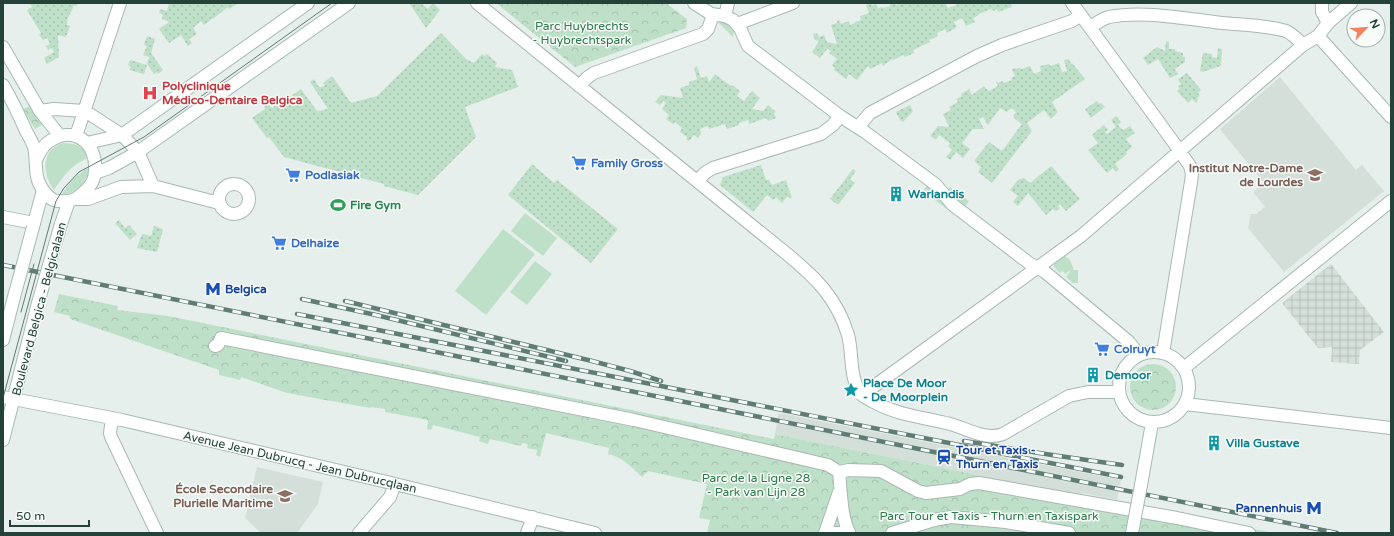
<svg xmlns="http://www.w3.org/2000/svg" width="1394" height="536" font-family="'Varela Round',sans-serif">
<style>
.built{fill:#d4dfda}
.industrial{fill:url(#industrial-grid)}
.grass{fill:#bfe0c8}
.park{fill:url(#park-crowns)}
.garden{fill:url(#garden-dots)}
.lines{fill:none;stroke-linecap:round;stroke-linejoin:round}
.street-casing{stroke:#a8b8b2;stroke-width:14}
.secondary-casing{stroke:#a4bbb3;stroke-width:14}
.street{stroke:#fff;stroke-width:12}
.secondary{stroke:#fff;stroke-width:12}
.tram{stroke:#5f7d75;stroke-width:1}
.rail-casing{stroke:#5f7d75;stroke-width:4.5}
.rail{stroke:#f7fbf9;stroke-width:3;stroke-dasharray:9;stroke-linecap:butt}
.secondary-bridge-casing{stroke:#a4bbb3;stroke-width:14;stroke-linecap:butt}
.secondary-bridge{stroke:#fff;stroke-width:12}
.labels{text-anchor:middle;stroke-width:3;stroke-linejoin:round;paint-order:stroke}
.park-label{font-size:12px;fill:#2d7a4b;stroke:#f7fbf9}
.health-label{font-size:12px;font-weight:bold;fill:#be3a42;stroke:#f7fbf9;text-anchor:start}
.shop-label{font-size:12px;font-weight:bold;fill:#366cbe;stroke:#f7fbf9;text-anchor:start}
.education-label{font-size:12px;font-weight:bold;fill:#785e54;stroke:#f7fbf9;text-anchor:end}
.culture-label{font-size:12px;font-weight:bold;fill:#0d838f;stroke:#f7fbf9;text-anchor:start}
.leisure-label{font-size:12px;font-weight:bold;fill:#27864d;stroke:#f7fbf9;text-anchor:start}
.transit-label{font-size:12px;font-weight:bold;fill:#164399;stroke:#f7fbf9;text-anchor:start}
.street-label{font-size:12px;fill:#24423a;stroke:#f7fbf9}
</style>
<defs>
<pattern id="industrial-grid" width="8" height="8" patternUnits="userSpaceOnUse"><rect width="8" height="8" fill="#d4dfda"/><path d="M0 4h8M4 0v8" fill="none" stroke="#b6c1bc"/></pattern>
<pattern id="park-crowns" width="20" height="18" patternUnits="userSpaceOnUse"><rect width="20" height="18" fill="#bfe0c8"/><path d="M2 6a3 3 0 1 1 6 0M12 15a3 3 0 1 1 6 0" fill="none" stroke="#a4c1ad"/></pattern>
<pattern id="garden-dots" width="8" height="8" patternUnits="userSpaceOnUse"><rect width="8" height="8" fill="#bfe0c8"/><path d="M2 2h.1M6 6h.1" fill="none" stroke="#a4c1ad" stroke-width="1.8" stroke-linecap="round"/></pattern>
</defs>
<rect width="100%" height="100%" fill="#e6efeb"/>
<path class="built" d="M1280,77L1356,170L1362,165L1384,191L1284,272L1248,228L1251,214H1256L1265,207L1253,192L1264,183L1220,129Z
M779,413L1121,480L1117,500L1082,493L1081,496L775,434Z
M257,467L323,482L318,504L297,533H261L245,518Z"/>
<path class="industrial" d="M1331,264L1384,332L1360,350L1359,364L1331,362L1332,347L1318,348L1282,303Z"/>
<path class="grass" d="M718,22C725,21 731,25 734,31L733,37Z
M63,143C75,143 84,146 88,158C73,164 63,176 54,190C42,174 41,149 63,143Z
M89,168C88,180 76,195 62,194C69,183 77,173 89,168Z
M928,184L956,213L955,215L923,191Z
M950,187L969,201L964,208L947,191Z
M525,213L557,238L543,256L511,231Z
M503,229L535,254L486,315L455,291Z
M1065,256L1070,260L1074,270H1078V283H1073L1066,277L1070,272L1069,270L1066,274L1062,271L1060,273L1054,267V264Z
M535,261L552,274L527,305L510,292Z"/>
<path class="park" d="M496,3H666L687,19L686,28L575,67Z
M30,106L42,125L35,129L23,109Z
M59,294L118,306L117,310L168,316L774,439L775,434L1081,496L1275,533H707L710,520L699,518L707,484L648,471L642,477C631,467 623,457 608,454L609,448L546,433L540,457L536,455L537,450L527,448L528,444L522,443L521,446L490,439L488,444L479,441L480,437L433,425L431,430L427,429L428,420L385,412V409L371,407L370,408L287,393L241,377L240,380L219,375V370L70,319V316L54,312Z
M1130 387a23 23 0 1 1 46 0a23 23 0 1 1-46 0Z"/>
<path class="garden" d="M30,3H77V6L74,5C72,11 66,19 67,25L70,26L66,37L58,35L59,57L47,64L44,58L54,52L52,48L48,50L46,46L50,44L47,38L43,40L39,35L41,33L27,10L32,7Z
M169,3H239L229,9L228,7L213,19H210L211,20L204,25L201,21L193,28L197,34L189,39L192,43L188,46L181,35L169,43L159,29L169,22L162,19L163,15L159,13L160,9L167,11Z
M409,3H421L428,9L433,3L440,10L426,28Z
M871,3L872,5L876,4L878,8L882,7L883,8L890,6V4L895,3L896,5L902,3H945L948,8L956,5V3H1011L1012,7L998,12L997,9L993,11L991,9L979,14V15L973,18L975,22L966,26L962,18L954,22L957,27L947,33L945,29L937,33L938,36L929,40L930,42L913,50L914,53L905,57L903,55L893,60L892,59L883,66L882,63L870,69L868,66L857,80L849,74L846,79L834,70L835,68L832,65L837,59L829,53L831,51L827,49L820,58L812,52L819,41L815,40L813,34L817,33L819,37L824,35L827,42L837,44L831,25L837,23V21L839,20L841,24L849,21L850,25L855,23V22L861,20L860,16L869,13L866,5Z
M441,33L466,59L474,63L482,54L485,56L487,54L497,63L495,67L512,70L518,87L465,107L476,137L418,195L384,186V184L284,157L269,137L267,138L252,118L265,109L264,107L268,104L272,108L276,105L277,106L301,89L317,111L328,109L310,82L314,79L319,87H322L325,85L323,83L332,76L351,103L377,96Z
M147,36L155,39L151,53L163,70L158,74L157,72L154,74L147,64L149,57L143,55L147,46L144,45Z
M1166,41L1169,42V49H1175V51L1183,53V57H1185V62L1175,69L1178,74L1170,78L1158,59L1148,65L1143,58L1157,47L1165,51Z
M1218,48L1222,49L1221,66L1202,72L1200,71L1203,53L1212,54V57L1217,58Z
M1069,59L1071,64L1072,63L1085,79L1052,102L1058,112L1051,119L1044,110L1027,123L1032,131L992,183L978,172L981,167L974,161L989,142L1002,151L1022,124L1015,119L1013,115L1016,113L1014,109H1010L1007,112L1000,108L988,125L983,117L979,119L984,129H973L962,143L970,149L963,158L956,152L950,160L946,157L952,150L948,146L950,143L939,135L936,140L930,136L938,126L949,127L943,114L951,110L949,107L958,102L956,99L962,96L961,94L969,89L972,95L984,86L989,91L998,86L996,82H998V83L1002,81L1004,83L1012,80L1011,78L1015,76L1012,69L1016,68V69L1019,68L1022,69L1030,66L1034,74L1041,71L1040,66L1049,64L1050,66L1059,63L1062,72L1067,71L1064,60Z
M130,60L147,65L144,74L129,70L131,66L128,65Z
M697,66L701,78L707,76L709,82L715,74L731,86L732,85L740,91L737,96L744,101L752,91L760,98L752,109L763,111L768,105L776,112L774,113L776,118L768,121L766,118L749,124L748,120L739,123V125L727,129L725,124L709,129L708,126L700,129L701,133L698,138L694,135L689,141L686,139L687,137L680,132L682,128L675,122L673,124L666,119L669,115L662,109L666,103L663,101L660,105L655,102L661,95L683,98L680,88L689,85V82L697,79L694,68Z
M1187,73L1201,90L1198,93L1200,96L1197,98L1198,100L1196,103L1192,99L1188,103L1184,98H1183L1177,91L1180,89L1178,86L1181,84L1178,79Z
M1097,101L1099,104L1101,103L1105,107L1091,118L1085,109Z
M910,105L913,111L903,122L900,120L896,112Z
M1116,116L1121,122L1118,125L1123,130L1130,126L1135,133L1126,139L1132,147L1126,152L1127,154L1115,164L1119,169L1116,172L1113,168L1107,173L1088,150L1098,143L1092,135L1093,134L1104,125L1108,130L1105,132L1107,134L1116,127L1111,120Z
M532,164L554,183L557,180L618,229L591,263L508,195Z
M761,165L766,180H769L772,185L786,180L792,198L787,197L782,203L776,197L773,200L767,195L753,212L720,185L723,177Z
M1051,166L1080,199L1066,211L1060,204L1058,206L1060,208L1056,211L1053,209L1046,215L1028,193L1018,206L1013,202L1018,196L1010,190L1018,180L1024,178L1030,183Z
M853,169L856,171L850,179L855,183L838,205L830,199Z
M119,220L125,228L129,225L137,234L130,240L115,223Z
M154,226L163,229L157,252L137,248L142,234L151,236Z"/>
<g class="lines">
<g class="street-casing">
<path id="street" d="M477,3L787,254C815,277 837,298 848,335C853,352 849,379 861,394C864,397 868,399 872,401C896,415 923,417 950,424C966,428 986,441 1003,434L1069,396L1088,392H1119
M1072,3L1174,143L1190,166L1192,174L1191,182L1163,353
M1322,3V12L1328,23
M725,16L728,3
M737,24L793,3
M1090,28C1096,23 1102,19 1109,17C1144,10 1187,19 1222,23C1243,25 1266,25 1286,31C1293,34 1298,40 1303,45
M1318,36L1391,117
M579,86L588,77L594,73L703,34L708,29L713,15
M40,111L54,109L85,111L122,135L138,152L153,186
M858,127L870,113L977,56L1002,45L1072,21L1081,15
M76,136L120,3
M697,181L706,172L713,168L821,134L833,125L840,116
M219 199a15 15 0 1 1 30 0a15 15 0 1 1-30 0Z
M77,199H88L121,187L153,186L219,203
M3,217L34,223
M215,346L218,345L221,338L634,420L828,465L839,472C841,490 841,517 849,532
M1184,368L1391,201
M862,395L1081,236L1303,45L1318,36L1328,23L1351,3
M3,397L122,420L387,482L595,533
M1185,404L1391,428
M112,418L110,433L111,437L157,533
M839,472L849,470L881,471L918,491L926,493L960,489L970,484L979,483L1177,518L1249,533
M359,533L390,497L395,484
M527,533L533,517
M825,533L839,492
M835,533L849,532
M892,533L934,520L951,517L1006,522L1069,533"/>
</g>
<g class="secondary-casing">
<path id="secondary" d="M694,3L711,14L725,16L733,20L740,28L748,46L840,116L865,132L935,184L953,205L1029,263L1045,272L1129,342L1139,355
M3,47L40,111L60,136
M3,85C12,100 19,115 26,131C29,136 32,142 34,147C37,159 34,172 39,183C42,190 50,201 58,201C71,202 76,200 85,191C91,186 95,178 95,170C97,143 74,125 50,141C43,145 39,153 36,160
M87,143L122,135L308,3
M95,173L109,168L138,152L349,3
M61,224L69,201
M33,227L43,190
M3,340L14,297
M1119 387a35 35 0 1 1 70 0a35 35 0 1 1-70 0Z
M3,440L38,303
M1141,485L1152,423"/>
</g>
<use href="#street" class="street"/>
<use href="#secondary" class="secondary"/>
<path class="tram" d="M21,312L34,264
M3,398L56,201L64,188L79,172L144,137L332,3"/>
<g class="rail-casing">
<path id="rail" d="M3,265L1337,533
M302,299L376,315L566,361
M345,301L592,361L630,371L661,381
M297,314L1121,477
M964,441L1052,455L1122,465"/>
</g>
<use href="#rail" class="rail"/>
<g class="secondary-bridge-casing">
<path id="secondary-bridge" d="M14,297L33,227
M38,303L61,224
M1132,533L1141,485"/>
</g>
<use href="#secondary-bridge" class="secondary-bridge"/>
</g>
<defs>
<g id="hospital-bare" transform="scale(1.2)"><path d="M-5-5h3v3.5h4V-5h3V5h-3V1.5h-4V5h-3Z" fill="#e0444e" stroke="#f7fbf9" stroke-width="2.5" paint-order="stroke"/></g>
<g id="supermarket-bare" transform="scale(1.2)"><path d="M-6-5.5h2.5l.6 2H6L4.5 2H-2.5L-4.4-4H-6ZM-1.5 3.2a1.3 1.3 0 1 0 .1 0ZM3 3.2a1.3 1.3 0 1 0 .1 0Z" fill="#3f7fe0" stroke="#f7fbf9" stroke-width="2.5" paint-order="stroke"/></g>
<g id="school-bare" transform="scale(1.2)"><path d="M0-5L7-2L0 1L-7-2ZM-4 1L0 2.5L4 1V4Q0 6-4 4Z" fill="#8d6e63" stroke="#f7fbf9" stroke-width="2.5" paint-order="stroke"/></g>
<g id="building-bare" transform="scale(1.2)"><path d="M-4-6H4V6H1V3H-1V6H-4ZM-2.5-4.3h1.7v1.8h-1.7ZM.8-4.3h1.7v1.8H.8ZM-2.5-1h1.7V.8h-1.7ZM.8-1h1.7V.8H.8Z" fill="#0f9aa8" stroke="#f7fbf9" stroke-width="2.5" paint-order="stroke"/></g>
<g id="stadium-bare" transform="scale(1.2)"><path d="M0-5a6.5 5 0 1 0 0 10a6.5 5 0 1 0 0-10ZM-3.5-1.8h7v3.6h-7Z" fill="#2e9e5b" stroke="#f7fbf9" stroke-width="2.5" paint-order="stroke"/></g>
<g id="metro-bare" transform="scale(1.2)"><path d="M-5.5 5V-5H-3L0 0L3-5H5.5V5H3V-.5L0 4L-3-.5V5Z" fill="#1a4fb4" stroke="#f7fbf9" stroke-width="2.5" paint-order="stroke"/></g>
<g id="sight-bare" transform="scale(1.2)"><path d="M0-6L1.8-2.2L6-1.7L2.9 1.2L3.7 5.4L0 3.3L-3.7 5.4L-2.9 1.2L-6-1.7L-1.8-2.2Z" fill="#0f9aa8" stroke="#f7fbf9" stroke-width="2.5" paint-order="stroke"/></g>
<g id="station-bare" transform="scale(1.2)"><path d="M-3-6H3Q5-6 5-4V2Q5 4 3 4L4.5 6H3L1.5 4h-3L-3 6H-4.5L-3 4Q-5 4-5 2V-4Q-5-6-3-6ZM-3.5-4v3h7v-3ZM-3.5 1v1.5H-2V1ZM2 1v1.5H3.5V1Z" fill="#1a4fb4" stroke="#f7fbf9" stroke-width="2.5" paint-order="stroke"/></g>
</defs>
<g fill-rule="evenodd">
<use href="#hospital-bare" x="150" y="93"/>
<use href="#supermarket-bare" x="579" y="163"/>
<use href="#supermarket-bare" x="293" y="175"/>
<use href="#school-bare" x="1315" y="175"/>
<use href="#building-bare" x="896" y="194"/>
<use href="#stadium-bare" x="338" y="205"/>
<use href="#supermarket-bare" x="279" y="243"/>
<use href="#metro-bare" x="213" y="289"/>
<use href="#supermarket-bare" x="1102" y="349"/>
<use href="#building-bare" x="1093" y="375"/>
<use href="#sight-bare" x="851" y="390"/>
<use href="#building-bare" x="1214" y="443"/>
<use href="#station-bare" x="944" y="457"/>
<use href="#school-bare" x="285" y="496"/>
<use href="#metro-bare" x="1314" y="508"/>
</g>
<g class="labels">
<g class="park-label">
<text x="582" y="30">Parc Huybrechts<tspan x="582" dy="14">- Huybrechtspark</tspan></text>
<text x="756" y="482">Parc de la Ligne 28<tspan x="756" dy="14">- Park van Lijn 28</tspan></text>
<text x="989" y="520">Parc Tour et Taxis - Thurn en Taxispark</text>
</g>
<g class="health-label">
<text x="162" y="90">Polyclinique<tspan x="162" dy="14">Médico-Dentaire Belgica</tspan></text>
</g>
<g class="shop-label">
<text x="591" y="167">Family Gross</text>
<text x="305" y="179">Podlasiak</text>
<text x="291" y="247">Delhaize</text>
<text x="1114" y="353">Colruyt</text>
</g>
<g class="education-label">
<text x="1303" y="172">Institut Notre-Dame<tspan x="1303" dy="14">de Lourdes</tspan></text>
<text x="273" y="493">École Secondaire<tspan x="273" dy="14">Plurielle Maritime</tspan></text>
</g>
<g class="culture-label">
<text x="908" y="198">Warlandis</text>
<text x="1105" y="379">Demoor</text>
<text x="863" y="387">Place De Moor<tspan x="863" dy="14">- De Moorplein</tspan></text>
<text x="1226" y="447">Villa Gustave</text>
</g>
<g class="leisure-label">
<text x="350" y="209">Fire Gym</text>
</g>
<g class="transit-label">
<text x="225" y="293">Belgica</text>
<text x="956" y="454">Tour et Taxis -<tspan x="956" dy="14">Thurn en Taxis</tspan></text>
<text x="1302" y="512" text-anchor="end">Pannenhuis</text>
</g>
<g class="street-label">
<text transform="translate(39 309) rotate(-75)" y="4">Boulevard Belgica - Belgicalaan</text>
<text transform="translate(300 462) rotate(13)" y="4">Avenue Jean Dubrucq - Jean Dubrucqlaan</text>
</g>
</g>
<rect width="1394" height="536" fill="none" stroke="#24423a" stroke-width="8"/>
<g transform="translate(1366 28) rotate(64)"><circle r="19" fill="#f7fbf9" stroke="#a3b1ad"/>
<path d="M0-3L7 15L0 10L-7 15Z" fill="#f4845f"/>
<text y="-6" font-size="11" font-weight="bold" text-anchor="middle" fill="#24423a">N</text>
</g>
<path d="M10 520v6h79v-6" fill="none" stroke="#24423a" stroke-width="2"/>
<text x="16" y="520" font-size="12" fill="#24423a" stroke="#f7fbf9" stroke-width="3" paint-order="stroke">50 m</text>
</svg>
